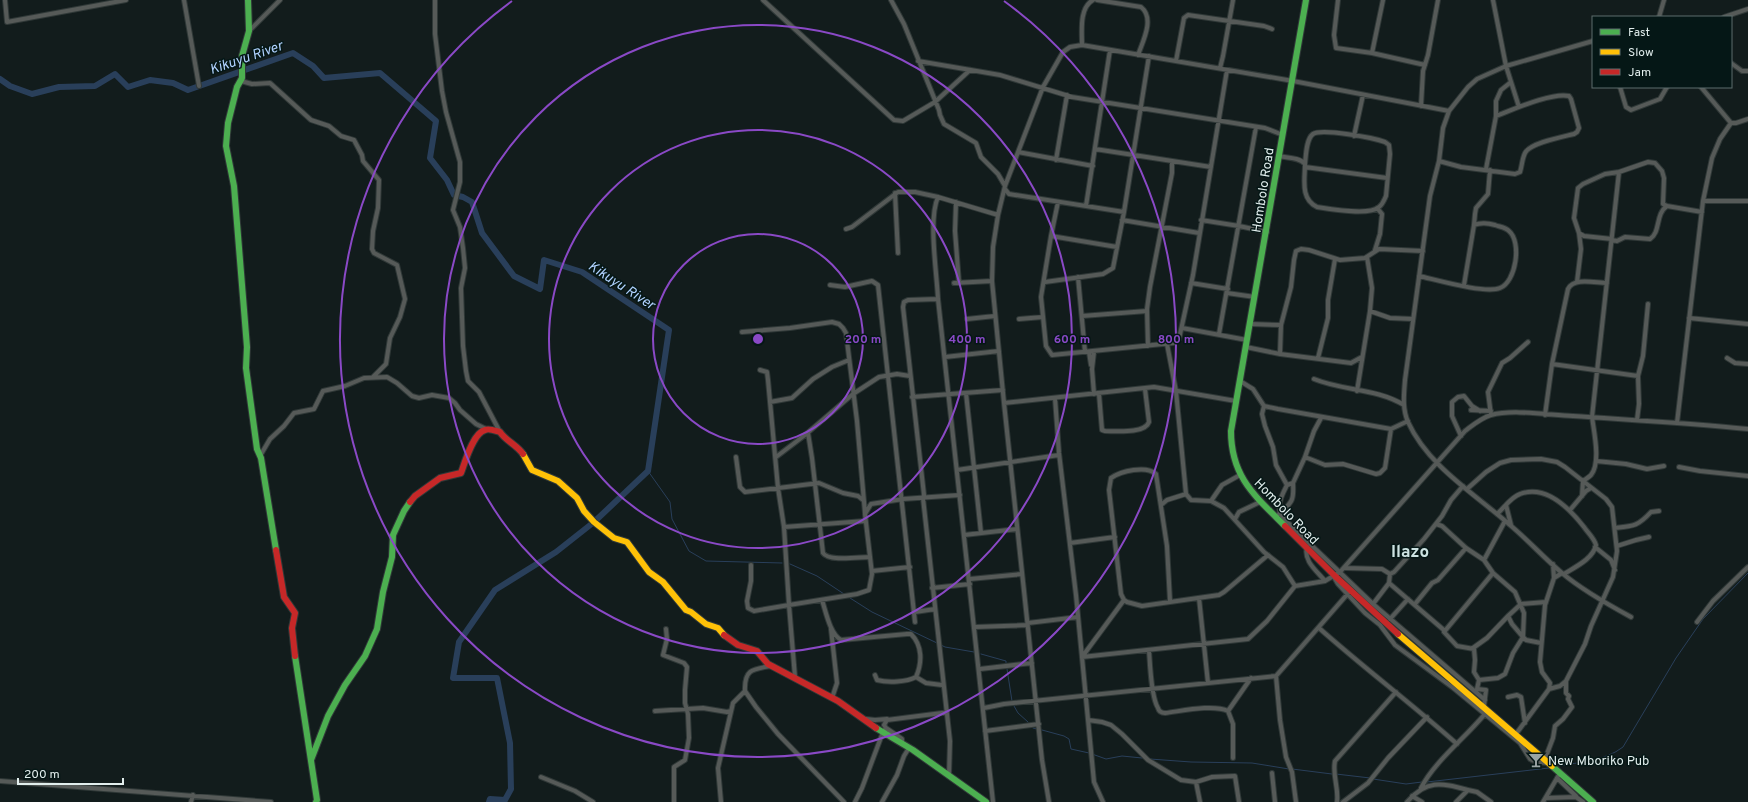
<svg xmlns="http://www.w3.org/2000/svg" width="1748" height="802" font-family="Overpass,sans-serif">
<style>
.lines{fill:none;stroke-linecap:round;stroke-linejoin:round}
.stream{stroke:#293f5a;stroke-width:1}
.river{stroke:#293f5a;stroke-width:6}
.street-casing{stroke:#303938;stroke-width:6}
.fast-casing{stroke:#303938;stroke-width:8}
.slow-casing{stroke:#303938;stroke-width:8}
.jam-casing{stroke:#303938;stroke-width:8}
.street{stroke:#565a58;stroke-width:4}
.fast{stroke:#4caf50;stroke-width:6}
.slow{stroke:#ffc107;stroke-width:6}
.jam{stroke:#c62828;stroke-width:6}
.ring{fill:none;stroke:#8a49c6;stroke-width:2}
.labels{text-anchor:middle;stroke-width:3;stroke-linejoin:round;paint-order:stroke}
.street-label{font-size:13px;fill:#e2eeed;stroke:#051716}
.poi-label{font-size:13px;fill:#e2eeed;stroke:#051716;text-anchor:start}
.water-label{font-size:14px;font-style:italic;fill:#b1d2ff;stroke:#051716}
.district-label{font-size:17px;font-weight:bold;fill:#cde3e2;stroke:#051716}
.centre{fill:#8a49c6;stroke:#051716;stroke-width:2}
.ring-label{font-size:12px;text-anchor:middle;font-weight:bold;fill:#8a49c6;stroke:#051716;stroke-width:3;stroke-linejoin:round;paint-order:stroke}
</style>
<rect width="100%" height="100%" fill="#121c1c"/>
<g class="lines">
<path class="stream" d="M648,471L670,502L672,519L689,551L706,561L782,563
M790,564L817,576L844,594
M850,598L872,612L937,643
M941,645L945,647L974,652
M981,654L1006,661V663
M1007,669L1012,701
M1014,706L1018,713L1028,722
M1033,728L1037,729
M1042,730L1064,736L1069,739L1071,749L1089,753
M1092,754L1106,759L1122,756L1142,758
M1150,759L1191,762L1252,763L1289,769
M1558,766C1580,762 1605,761 1623,747L1676,658L1703,619L1748,573
M1292,769L1332,774
M1336,774L1370,778
M1373,779L1406,784L1422,782
M1427,782L1549,768"/>
<path class="river" d="M0,79L10,86L32,94L59,87L95,86L115,74L128,87L150,80L173,83L188,90L293,53L313,66L324,78L380,73L436,121L430,158L447,180L454,195L463,197L472,202L482,233L514,276L540,289L544,260L582,272L669,330L648,471L594,522L556,552L495,590L459,642L453,678H497L510,743L511,789L505,800L490,799L489,802"/>
<g class="street-casing">
<path id="street" d="M5,0L7,22L126,0
M184,0L199,86
M435,0V34L442,91L446,112L460,162V182L453,210L460,227L463,248L465,268L461,288L463,346L466,371L468,381L479,392L500,432
M763,0L894,120L903,121L935,102L970,70
M891,0L904,24L939,110L940,115L944,124L976,143L981,157L998,174L1005,186
M1097,0L1141,7C1155,18 1143,41 1138,55
M1338,0L1334,35L1336,48L1372,53L1425,65
M1493,0L1506,66L1519,107
M1659,17L1664,0
M1724,17L1748,9
M249,31L280,0
M1593,41L1506,66L1477,79L1468,87L1449,111L1443,128L1439,161L1430,196L1405,380C1404,394 1402,408 1408,422C1428,466 1475,494 1510,525C1528,540 1544,558 1562,573C1582,590 1607,604 1631,617
M1082,45C1082,31 1079,8 1093,0
M1372,53L1383,0
M918,61L1000,75L1072,97L1265,128L1283,135
M1176,61L1184,18L1188,15L1264,26L1272,29
M1731,63L1742,71H1748
M1220,68L1223,56L1233,0
M241,81L252,84L270,83L311,120L329,126L341,136L354,140L362,155L363,161L379,180L378,208L373,231L372,249L374,253L397,265L405,299L400,317L390,338L386,364L373,377
M1620,87L1626,107L1631,110L1660,99L1667,87
M1701,87L1731,123H1736L1748,119
M1421,106L1423,71L1428,55L1438,0
M1354,136L1363,95
M1095,149L1211,167
M1018,152L1093,166
M1278,156C1287,158 1299,157 1305,164C1305,179 1300,199 1317,207C1330,209 1369,216 1379,207C1383,204 1384,200 1386,196L1390,154L1389,145L1385,142C1374,138 1322,128 1313,134C1306,139 1306,156 1305,164
M1056,160L1067,95
M1439,161L1461,167L1515,174L1520,172C1522,166 1522,159 1525,153C1530,143 1562,137 1574,134L1577,132L1579,128L1571,99L1569,96C1552,92 1512,110 1496,116
M1305,167L1387,178
M1486,169L1496,116V101L1501,90L1511,82
M1005,189L1009,194L1124,212
M895,193L898,253
M1703,201H1748
M956,202L955,231L959,283
M1058,202L1051,236L1117,247
M1086,206L1110,50
M1122,220L1199,233
M1201,220L1239,226L1267,232
M846,229L852,227L898,192H915L938,197
M1051,236L1041,297L1046,346L1052,355L1173,343L1179,339L1193,275L1227,70
M1612,239L1584,236L1579,233L1574,218L1578,188L1583,184L1605,174L1619,172L1648,162L1655,163L1662,171L1664,178L1663,204L1667,206
M1612,240L1617,241L1625,237L1650,239C1661,232 1655,214 1667,206L1702,212
M1375,250L1380,234L1382,214L1377,208
M1419,276C1437,280 1485,294 1500,288C1516,282 1522,242 1509,231C1505,227 1500,227 1495,225C1488,223 1482,222 1474,225
M1078,277L1085,352
M1045,282L1103,274L1113,268L1124,212L1149,56
M1577,282L1581,249L1579,233
M954,283L992,281
M1191,283L1228,289
M830,285L845,287L872,281L878,285L915,622
M1464,285L1474,225L1475,214L1476,208L1488,194L1490,170
M1227,293L1255,297
M938,299L908,300L904,302L903,307L924,495L923,498L950,741L949,776
M1370,311L1390,318L1413,319
M1082,316L1147,311
M1689,318L1748,324
M967,319L995,316
M1019,319L1043,317
M1250,324L1281,325
M1182,328L1247,340
M742,332L790,328L832,322L839,324L843,328L846,333L857,421L865,513
M1219,334L1256,127
M1167,344L1176,391L1186,494L1191,500L1211,501L1224,508L1264,552L1283,567L1295,586
M1148,346L1147,309L1150,287L1172,173V162
M1246,347L1280,354L1351,363L1362,357
M1089,352L1091,365
M1280,354L1281,325L1291,287L1294,260L1296,251L1301,249L1309,250L1340,260L1365,258L1379,249L1423,251
M945,357L999,351
M1318,358L1328,318V300L1335,259
M1727,358L1735,363L1748,364
M1552,364L1638,376
M1314,379C1343,391 1376,388 1404,405
M1240,381L1253,389L1264,406L1278,409L1391,429L1408,421
M1357,391L1370,311L1372,288L1367,257
M966,393L981,533
M1094,394L1092,369L1094,352
M1099,394L1102,430L1105,431C1116,431 1145,434 1149,422L1145,389
M912,397L1003,390
M1055,398L1059,453L1076,595L1094,782L1103,802
M770,402L792,398L813,379L832,367L849,360
M1004,403L992,281L993,247L998,215L1005,186L1043,87L1063,52L1070,47L1082,45L1293,81L1449,111
M1264,406L1262,414L1265,426L1273,447L1276,465L1287,485
M1471,410L1491,411
M1491,415L1488,392L1502,363L1510,358L1528,342
M1545,415L1552,364L1568,289C1574,277 1595,283 1607,283
M1637,420L1639,404L1638,376L1643,356L1648,304
M1677,423L1703,201L1712,158L1720,139L1731,123
M808,433L812,458L823,553C829,562 859,557 870,557
M1461,436L1452,416V402L1458,397L1464,396L1472,406L1480,411
M260,456L270,439L284,426L294,413L314,409L323,391L345,386L364,378L387,377L397,383L412,396L419,398L432,395L449,398L455,403L460,410L476,424L486,429
M736,457L740,487L745,492L819,483L843,493L858,496L863,500
M776,457L805,435L853,394L879,377L897,374L910,376
M1305,457L1314,431L1321,418
M1596,461L1626,464L1647,469L1664,466
M1679,467L1700,471L1748,476
M957,470L1059,455
M1293,483C1294,499 1293,502 1280,513L1286,521L1373,604L1485,700
M1467,489L1486,472L1500,463L1511,460L1541,459L1557,462L1565,467L1606,499L1612,507L1617,551L1613,577L1591,626L1585,644L1566,681L1560,686L1549,689
M1582,496L1583,481C1586,479 1589,477 1591,475C1601,463 1594,432 1592,417L1619,172
M1211,501L1222,485L1240,475
M1161,505L1167,500L1186,494
M1506,505L1511,525
M1570,510L1586,491L1591,488
M1279,514L1280,513C1278,502 1282,495 1287,485L1293,483L1305,457L1325,465L1343,464L1376,474L1380,473L1385,468L1391,429
M1497,514C1504,508 1511,497 1520,494C1546,484 1570,509 1584,527C1588,533 1594,538 1596,545C1593,559 1575,567 1564,574
M1235,519L1239,512L1260,502
M1436,524L1442,526L1466,548L1484,560L1493,573L1515,592L1524,613L1523,637L1526,640L1541,643
M784,527L865,521
M1615,528C1634,526 1638,526 1651,512L1659,511
M964,535L1017,529
M1070,543L1115,537
M1617,546L1636,540L1649,537
M1307,547C1303,561 1317,571 1325,581
M1595,547L1611,560L1615,570
M1484,560L1505,521
M1553,564L1554,578
M751,565V581L747,601L748,608L754,611L789,605L784,527L778,488L768,380L767,372L760,370
M1345,568L1382,569L1390,574L1394,572L1424,539L1442,516L1451,500L1463,486
M872,571L910,567
M1390,574L1389,583L1445,631
M1335,576V579L1338,584L1365,613L1380,625L1395,645L1452,687L1520,743L1530,759L1536,762L1547,763
M970,579L1022,574
M932,588L970,584
M1199,598L1208,683
M822,600C826,612 830,634 841,640L907,634H911C923,646 922,663 916,677L926,683L942,685
M1170,601L1167,546L1156,474C1146,465 1121,471 1111,478L1109,490L1121,594L1124,600L1127,602L1142,606L1219,595L1224,592L1268,555
M1373,604L1389,583
M1415,604L1432,583L1438,580L1466,548
M915,612L935,609
M1390,619L1408,599
M1697,622L1713,601L1748,567
M1028,623L1078,617
M975,627L1028,625
M1319,628C1364,668 1412,704 1457,744
M666,629L667,639L663,655L684,663L687,667L685,690V703L688,714L689,738L685,760L674,767V802
M831,629L837,683L832,698
M1473,648L1487,638L1508,616
M1149,650C1150,664 1151,697 1158,708C1159,712 1162,713 1165,713C1182,711 1213,704 1228,711L1233,724V758
M1082,657L1248,639L1267,621L1295,586L1325,581L1340,572L1465,431C1473,425 1481,418 1491,415C1513,409 1549,415 1573,416C1631,420 1690,423 1748,429
M1082,657L1124,600
M980,669L1032,663
M875,675L877,680C888,683 907,682 916,677
M1276,676L1280,720L1286,757L1292,772L1296,802
M795,677L789,605L857,594L869,590L872,574L865,514L871,504L903,499L960,495
M1479,680L1498,678L1505,674L1513,653L1523,637L1512,624L1508,616L1521,604L1546,602
M745,691L756,707L778,734L844,802
M1508,697L1517,695L1521,697L1525,723
M1484,706L1486,690L1477,689L1479,680L1474,672L1475,660L1474,649L1457,646L1444,632L1493,573
M984,708L1004,704L1276,676L1351,590
M655,711L703,708L727,712L731,711
M1228,711L1251,678
M866,719L875,720L887,719
M1088,720L1102,722L1111,725L1122,734L1148,760L1181,780L1196,782L1212,777L1235,776L1239,802
M886,728L902,739V744
M985,731L1039,724
M1516,734L1549,689L1550,683L1542,672L1540,662L1545,605L1554,578L1562,573
M1545,759L1553,738L1555,726L1563,719L1572,707L1568,699L1569,696L1566,693V681
M1272,773L1275,802
M541,777L575,791L593,802
M1557,778L1576,796
M0,781L271,802
M1196,782L1200,802
M1421,788C1434,762 1465,738 1484,715
M1412,796L1422,802
M1546,798L1576,797L1583,802
M191,802L193,795
M721,802L718,768L733,703L745,691C744,669 753,669 771,666
M855,802L862,788L883,732L886,728L884,725L887,720L942,713H946
M882,802L897,775L904,756L909,748
M993,802L938,299C937,274 928,219 938,197L998,215
M1049,802L1042,760L1004,403L1154,387L1236,401
M1337,802C1339,788 1332,775 1335,761L1396,692
M1343,802L1368,783L1388,758L1427,717
M1407,802C1427,779 1441,783 1468,790
M1456,802L1468,790L1477,792L1491,802
M1543,802L1560,773"/>
</g>
<g class="fast-casing">
<path id="fast" d="M248,0L249,31L242,56V78L237,87L228,123L226,146L234,186L247,347L246,368L257,449L261,458L276,550
M1285,526C1255,496 1231,477 1231,431L1306,0
M295,656L317,800L316,802
M876,728L913,750L986,802
M311,760L328,716L345,685L365,656L377,629L383,592L392,557L393,535L404,511L410,502
M1552,766L1593,802"/>
</g>
<g class="slow-casing">
<path id="slow" d="M523,454L532,470L558,481L577,498L584,511L594,522L614,538L627,542L649,572L663,582L686,610L691,612L706,624L718,628L724,635
M1398,634L1552,766"/>
</g>
<g class="jam-casing">
<path id="jam" d="M410,502L415,496L440,478L461,473C465,462 473,433 485,430C489,428 496,431 500,432C506,441 517,445 523,454
M1285,526L1335,576L1398,634
M276,550L284,597L295,613L292,628L295,656
M724,635L738,645L757,651L768,664L838,701L876,728"/>
</g>
<use href="#street" class="street"/>
<use href="#fast" class="fast"/>
<use href="#slow" class="slow"/>
<use href="#jam" class="jam"/>
</g>
<g class="ring">
<circle cx="758" cy="339" r="105"/>
<circle cx="758" cy="339" r="209"/>
<circle cx="758" cy="339" r="314"/>
<path d="M1004 1A418 418 0 1 1 512 1"/>
</g>
<defs>
<g id="bar-bare" transform="scale(1.2)"><path d="M-6-5H6L.8 .8V4.5H3.5V6h-7V4.5H-.8V.8Z" fill="#99a4a4" stroke="#051716" stroke-width="2.5" paint-order="stroke"/></g>
</defs>
<g fill-rule="evenodd">
<use href="#bar-bare" x="1536" y="760"/>
</g>
<g class="labels">
<g class="street-label">
<text transform="translate(1262 190) rotate(-81)" y="5">Hombolo Road</text>
<text transform="translate(1287 511) rotate(46)" y="5">Hombolo Road</text>
</g>
<g class="poi-label">
<text x="1548" y="765">New Mboriko Pub</text>
</g>
<g class="water-label">
<text transform="translate(246 57) rotate(-19)" y="5">Kikuyu River</text>
<text transform="translate(622 285) rotate(33)" y="5">Kikuyu River</text>
</g>
<g class="district-label">
<text x="1410" y="557">Ilazo</text>
</g>
</g>
<circle cx="758" cy="339" r="6" class="centre"/>
<g class="ring-label">
<text x="863" y="343">200 m</text>
<text x="967" y="343">400 m</text>
<text x="1072" y="343">600 m</text>
<text x="1176" y="343">800 m</text>
</g>
<rect x="1592" y="16" width="140" height="72" fill="#051716" stroke="#5d6d6c"/>
<rect x="1600" y="29" width="20" height="6" fill="#4caf50" stroke="#5d6d6c"/>
<text x="1628" y="36" font-size="12" fill="#e2eeed">Fast</text>
<rect x="1600" y="49" width="20" height="6" fill="#ffc107" stroke="#5d6d6c"/>
<text x="1628" y="56" font-size="12" fill="#e2eeed">Slow</text>
<rect x="1600" y="69" width="20" height="6" fill="#c62828" stroke="#5d6d6c"/>
<text x="1628" y="76" font-size="12" fill="#e2eeed">Jam</text>
<path d="M18 778v6h105v-6" fill="none" stroke="#e2eeed" stroke-width="2"/>
<text x="24" y="778" font-size="12" fill="#e2eeed" stroke="#051716" stroke-width="3" paint-order="stroke">200 m</text>
</svg>
